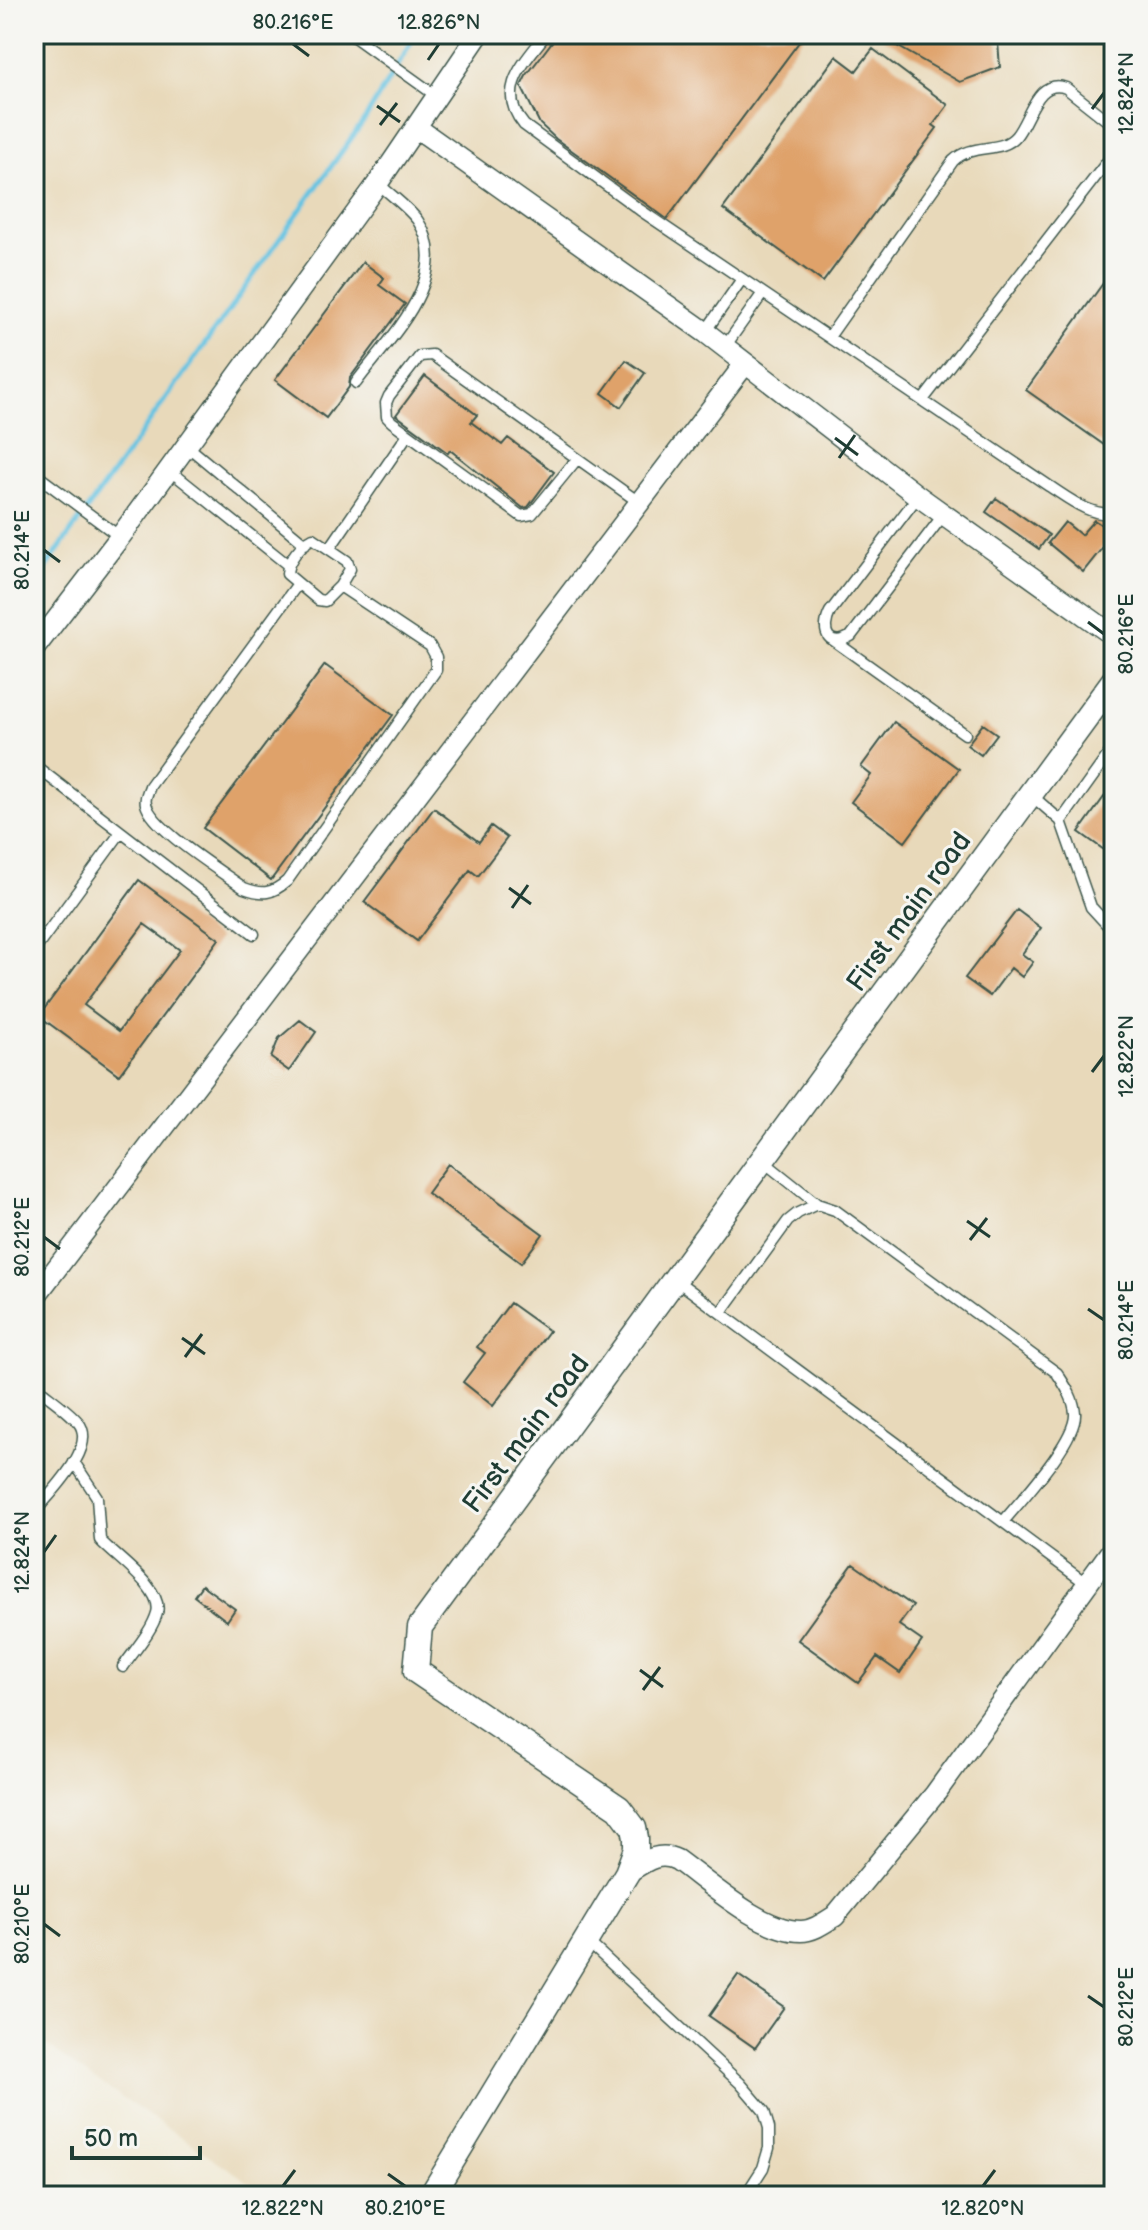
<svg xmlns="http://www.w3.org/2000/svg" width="1148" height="2230" font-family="'Balsamiq Sans',sans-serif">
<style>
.built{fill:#e8d9ba}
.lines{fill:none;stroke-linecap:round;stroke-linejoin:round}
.stream{stroke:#64c3e2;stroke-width:5}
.building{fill:#dfa26a;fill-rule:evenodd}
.service-casing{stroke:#3e574c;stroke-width:13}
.minor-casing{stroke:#3e574c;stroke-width:23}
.tertiary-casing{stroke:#3e574c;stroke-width:27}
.service{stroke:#fff;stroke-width:10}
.minor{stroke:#fff;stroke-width:20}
.tertiary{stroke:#fff;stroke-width:24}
.ticks{fill:none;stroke:#1f3d34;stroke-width:3}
.labels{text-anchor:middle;stroke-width:6;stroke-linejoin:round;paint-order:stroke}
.street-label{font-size:28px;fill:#1f3d34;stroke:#f6f6f2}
.neatline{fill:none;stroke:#1f3d34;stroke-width:3}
.ticks-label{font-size:20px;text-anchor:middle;fill:#1f3d34}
</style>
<rect width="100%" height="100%" fill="#f6f6f2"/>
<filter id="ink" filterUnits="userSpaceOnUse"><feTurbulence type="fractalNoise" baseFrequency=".0125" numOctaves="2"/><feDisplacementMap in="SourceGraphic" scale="16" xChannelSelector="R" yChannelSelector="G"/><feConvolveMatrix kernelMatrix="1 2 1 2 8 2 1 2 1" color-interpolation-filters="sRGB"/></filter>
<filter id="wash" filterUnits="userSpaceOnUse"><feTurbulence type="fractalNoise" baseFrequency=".006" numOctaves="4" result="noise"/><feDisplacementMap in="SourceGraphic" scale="32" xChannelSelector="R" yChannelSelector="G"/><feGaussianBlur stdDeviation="1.8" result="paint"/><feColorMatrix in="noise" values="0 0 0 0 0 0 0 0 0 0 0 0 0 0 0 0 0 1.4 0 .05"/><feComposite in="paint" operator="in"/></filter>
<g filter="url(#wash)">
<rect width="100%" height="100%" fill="#f1ead6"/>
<path class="built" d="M34,34H1114V2196H270L77,2068L34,2035Z"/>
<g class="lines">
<path class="stream" d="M34,584L365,119L416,34"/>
</g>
<g id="blocks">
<path class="building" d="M558,34H805L667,219L556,139L540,124L521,86L526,76Z
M876,34H994L998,42L1000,67L960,82Z
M873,49L948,105L933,125L937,128L823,282L723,209L836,56L856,71Z
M363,262L384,278L379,285L405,304L350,378L349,387L326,418L275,380Z
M1114,268V452L1026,390Z
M626,360L645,373L621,407L602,393Z
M425,376L477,415L471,422L502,445L508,438L554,472L528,507L523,508L450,450L448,453L396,415Z
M996,498L1049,535L1039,549L986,512Z
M1094,520L1114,533L1083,572L1048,543L1065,522L1081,535Z
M325,665L393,715L271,880L203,828Z
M894,722L959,769L905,842L851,802L871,775L861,767Z
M983,724L997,734L981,755L967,745Z
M1114,783V857L1079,832Z
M434,808L479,842L491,826L507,838L478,876L470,870L417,941L364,902Z
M139,880L219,939L119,1075L39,1016ZM144,924L180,950L119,1031L84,1005Z
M1017,910L1041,928L1022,954L1033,962L1022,977L1011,968L990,996L965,978Z
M300,1020L316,1032L289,1071L271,1058L279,1038Z
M448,1164L543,1234L521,1263L427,1193Z
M510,1303L549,1331L493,1406L463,1382L485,1353L477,1347Z
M853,1564L913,1606L899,1625L922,1641L900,1673L877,1657L858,1683L798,1640Z
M202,1585L235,1609L227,1621L194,1596Z
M738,1975L784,2007L755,2048L709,2016Z"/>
</g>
</g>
<g filter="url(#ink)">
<use href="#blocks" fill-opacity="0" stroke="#3e574c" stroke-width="2"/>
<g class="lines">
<g class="service-casing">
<path id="service" d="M350,34L435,95
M546,34C524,63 495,90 524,125L640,210L1049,486C1068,498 1091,517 1114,513
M705,332L742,279
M829,337L953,161C973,142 1001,154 1016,136C1030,119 1037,77 1066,88L1114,126
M724,348L763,293
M356,383C388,339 455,277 418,221C408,207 390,195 378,183
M923,400L1114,153
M186,445L305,544
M577,459L532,514L521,516L392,422L387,417L386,403L389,396L420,356L432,355L640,503
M168,469L288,565
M34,473L120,537
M918,496L830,612C820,632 829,649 851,636L944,514
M313,538L347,561L350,569L340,586L325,601L318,600L287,574C287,561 301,544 313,538Z
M330,548L408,434
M297,585L150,786C148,793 144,797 146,804C152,829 221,871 244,888C263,895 272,894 287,881L436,670V657L430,646L340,586
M833,640L965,734
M34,765L254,934
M1030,794L1061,821L1091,907L1114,932
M1061,821L1114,747
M34,951L121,832
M763,1161L817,1204
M676,1280L1087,1584
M721,1313L788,1221L798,1213L817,1204L835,1210L1057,1373C1064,1384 1074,1398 1075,1413C1077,1440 1021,1500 1003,1522
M34,1385C48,1397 66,1408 78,1422C99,1447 50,1493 34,1513
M74,1462L97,1497L100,1540C115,1557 164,1589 157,1613C152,1631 134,1651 123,1667
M587,1941L740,2083L764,2111L769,2128V2148L763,2168L745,2196"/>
</g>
<g class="minor-casing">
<path id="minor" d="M417,128L705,332L918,496L1114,636
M34,649L120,537L378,183L479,34
M34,1298L745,364
M627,1873C643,1863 658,1850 677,1860C709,1883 761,1931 801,1931C813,1931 824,1923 835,1916L935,1794L1114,1547"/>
</g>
<g class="tertiary-casing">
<path id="tertiary" d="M431,2196L627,1873L636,1849V1838L634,1828L619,1808L416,1671L420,1627L1114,680"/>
</g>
<use href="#service" class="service"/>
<use href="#minor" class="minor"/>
<use href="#tertiary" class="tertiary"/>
</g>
</g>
<path class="ticks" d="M293,44L309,56M428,60L439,44M377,106L400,122M1092,109L1104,93M380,125L397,103M835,438L858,455M839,458L855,435M44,550L60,562M1088,622L1104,634M509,888L531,904M512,908L528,885M1092,1072L1104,1056M967,1221L990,1237M44,1237L60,1249M970,1240L987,1218M1088,1309L1104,1320M182,1338L205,1354M185,1357L202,1334M44,1552L56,1535M640,1670L663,1687M643,1690L660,1667M44,1924L60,1936M1088,1996L1104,2007M388,2174L405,2186M283,2186L295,2170M983,2186L995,2170"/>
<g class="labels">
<g class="street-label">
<text transform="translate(908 911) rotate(-54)" y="10">First main road</text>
<text transform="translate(525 1433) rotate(-53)" y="10">First main road</text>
</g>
</g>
<rect width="1148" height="2230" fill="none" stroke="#f6f6f2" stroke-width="88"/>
<path d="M72 2146v12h128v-12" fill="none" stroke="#1f3d34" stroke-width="4"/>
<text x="84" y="2146" font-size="24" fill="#1f3d34" stroke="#f6f6f2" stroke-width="6" paint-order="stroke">50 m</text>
<rect x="44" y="44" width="1060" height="2142" class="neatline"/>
<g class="ticks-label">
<text x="293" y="29">80.216°E</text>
<text x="439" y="29">12.826°N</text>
<text transform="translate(1126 93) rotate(-90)" y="7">12.824°N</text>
<text transform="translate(22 550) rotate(-90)" y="7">80.214°E</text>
<text transform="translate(1126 634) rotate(-90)" y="7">80.216°E</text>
<text transform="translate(1126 1056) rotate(-90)" y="7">12.822°N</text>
<text transform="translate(22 1237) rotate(-90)" y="7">80.212°E</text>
<text transform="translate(1126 1320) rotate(-90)" y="7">80.214°E</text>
<text transform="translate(22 1552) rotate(-90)" y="7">12.824°N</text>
<text transform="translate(22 1924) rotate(-90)" y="7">80.210°E</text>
<text transform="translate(1126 2007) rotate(-90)" y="7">80.212°E</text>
<text x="283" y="2215">12.822°N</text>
<text x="405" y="2215">80.210°E</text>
<text x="983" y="2215">12.820°N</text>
</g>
</svg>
